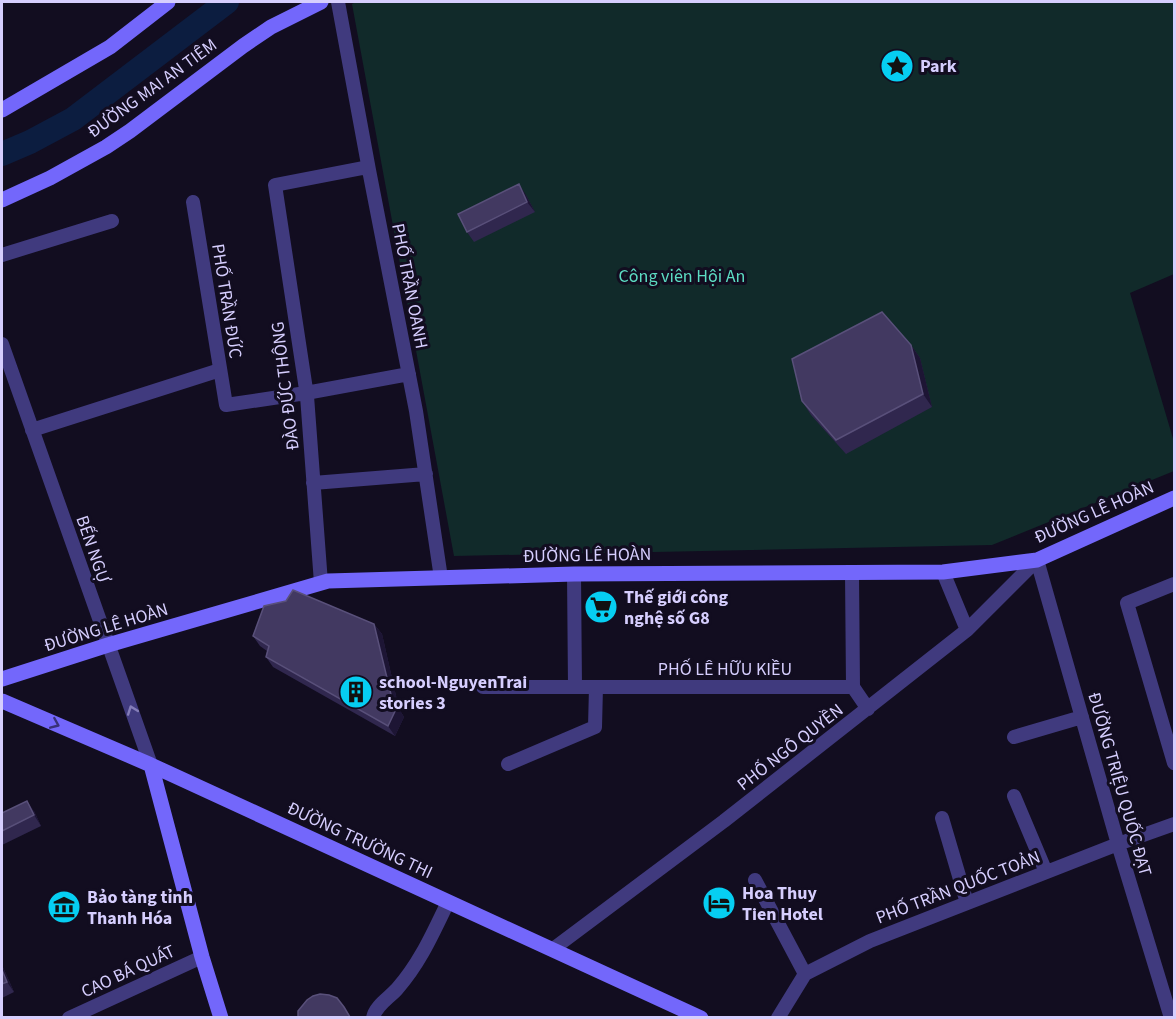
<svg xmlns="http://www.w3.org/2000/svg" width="1176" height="1019" font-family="'Source Sans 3',sans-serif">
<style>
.green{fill:#112a2a}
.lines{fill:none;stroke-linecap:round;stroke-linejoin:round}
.river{stroke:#0c1d40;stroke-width:24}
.street{stroke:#403a7e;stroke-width:14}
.secondary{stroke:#7367fb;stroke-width:15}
.wall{fill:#30274e}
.shaded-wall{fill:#1d1534}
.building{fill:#423961;stroke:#59507a;stroke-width:1.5}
.oneway{stroke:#847db8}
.oneway2{stroke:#393178}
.labels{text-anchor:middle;stroke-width:6;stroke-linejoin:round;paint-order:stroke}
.poi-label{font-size:18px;font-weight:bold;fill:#d6cefe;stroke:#120d20;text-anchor:start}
.street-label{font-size:18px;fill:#d6cefe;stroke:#120d20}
.park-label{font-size:18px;fill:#5cdcc2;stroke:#120d20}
</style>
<rect width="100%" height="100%" fill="#120d20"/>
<path class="green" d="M356,2H1174V274L1130,293L1174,442V471L992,545L454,556L352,4Z"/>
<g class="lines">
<path class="river" d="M2,154L30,142L73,119L227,2"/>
<path class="street" d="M338,2L369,170L416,411L441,578
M193,202L226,405L306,393L409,374
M2,255L112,221
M2,344L151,765
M32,430L220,370
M313,483L426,474
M943,572L967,630
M852,573L853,687L868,709
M574,574L575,687
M321,583L307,396L275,185L368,167
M1174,584L1127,603L1174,763
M483,687H853
M1014,737L1082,717
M508,764L595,727L596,687
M1014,796L1046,872
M942,818L967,903
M755,880L805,974
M553,949L724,821L967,630L1037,560L1118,844L1171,1018
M69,1018L202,957
M373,1018C375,1006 389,998 397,989C420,963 433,933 448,902
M778,1018L805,974L870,941L1118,844L1174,824"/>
<path class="secondary" d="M2,110L110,47L168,2
M2,200L50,178L106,147L130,131L243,46L271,27L321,2
M2,679L108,645L328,581L574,574L943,572L1037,560L1174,498
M2,701L151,765L701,1018
M151,765L202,957L221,1018"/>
</g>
<path class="wall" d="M526,195L535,212L474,242L467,232Z
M911,345L920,358L932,407L846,454L811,415L802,401Z
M374,624L382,634L399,709L404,717L395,736L273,667L266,657L267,651L260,646L253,636Z
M34,811L41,826L2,845V813Z
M2,965L14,992L2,998Z"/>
<path class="shaded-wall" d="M519,184L526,195L535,212L527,202Z
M911,345L920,358L932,407L923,394Z
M374,624L382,634L399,709L404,717L395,736L388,726L394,707Z
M27,801L34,811L41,826L34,815Z
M2,965L14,992L7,982L2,970Z"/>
<path class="building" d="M519,184L527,202L467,232L458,214Z
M882,312L911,345L923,394L836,440L802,401L792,359Z
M293,590L374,624L394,707H397L388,726L266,657L269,646L253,636L264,606L286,601Z
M27,801L34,815L2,831V813Z
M2,970L7,982L2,984Z
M320,994L329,995L337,998L344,1007L350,1017H298V1011L307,1000L313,996Z"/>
<defs><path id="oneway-chevron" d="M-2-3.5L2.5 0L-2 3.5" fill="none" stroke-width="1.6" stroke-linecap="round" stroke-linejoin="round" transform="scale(1.5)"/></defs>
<use class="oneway" href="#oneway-chevron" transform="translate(132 710) rotate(-110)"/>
<use class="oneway2" href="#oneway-chevron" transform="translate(55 724) rotate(23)"/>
<defs>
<g id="sight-disc" transform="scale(1.725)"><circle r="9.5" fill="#06cef2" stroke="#120d20"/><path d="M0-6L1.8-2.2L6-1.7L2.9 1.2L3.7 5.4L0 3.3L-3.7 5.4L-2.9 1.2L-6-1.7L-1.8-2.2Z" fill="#111"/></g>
<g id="supermarket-disc" transform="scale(1.725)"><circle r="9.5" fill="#06cef2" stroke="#120d20"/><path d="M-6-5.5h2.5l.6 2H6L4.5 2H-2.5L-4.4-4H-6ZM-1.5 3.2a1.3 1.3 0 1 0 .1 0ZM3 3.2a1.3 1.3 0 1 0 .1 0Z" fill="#111"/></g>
<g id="building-disc" transform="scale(1.725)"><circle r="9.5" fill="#06cef2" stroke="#120d20"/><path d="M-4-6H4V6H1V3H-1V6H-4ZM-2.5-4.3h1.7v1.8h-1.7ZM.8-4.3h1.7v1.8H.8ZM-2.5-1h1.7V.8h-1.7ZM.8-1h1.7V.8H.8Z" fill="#111"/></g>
<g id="hotel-disc" transform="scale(1.725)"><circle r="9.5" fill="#06cef2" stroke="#120d20"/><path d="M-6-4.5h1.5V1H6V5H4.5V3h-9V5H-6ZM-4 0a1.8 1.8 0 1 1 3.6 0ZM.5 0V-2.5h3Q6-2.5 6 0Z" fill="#111"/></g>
<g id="museum-disc" transform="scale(1.725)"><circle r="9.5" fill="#06cef2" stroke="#120d20"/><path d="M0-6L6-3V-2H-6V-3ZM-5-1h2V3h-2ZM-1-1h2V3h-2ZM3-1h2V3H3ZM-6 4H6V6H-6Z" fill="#111"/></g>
</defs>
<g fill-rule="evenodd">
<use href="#sight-disc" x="897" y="66"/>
<use href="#supermarket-disc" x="601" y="607"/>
<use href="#building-disc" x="356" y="692"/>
<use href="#hotel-disc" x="719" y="903"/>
<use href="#museum-disc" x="64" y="907"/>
</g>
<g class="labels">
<g class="poi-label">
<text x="920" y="72">Park</text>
<text x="624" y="603">Thế giới công<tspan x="624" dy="21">nghệ số G8</tspan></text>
<text x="379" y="688">school-NguyenTrai<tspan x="379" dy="21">stories 3</tspan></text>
<text x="742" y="899">Hoa Thuy<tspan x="742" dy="21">Tien Hotel</tspan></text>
<text x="87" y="903">Bảo tàng tỉnh<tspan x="87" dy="21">Thanh Hóa</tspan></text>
</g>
<g class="street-label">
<text transform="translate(152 88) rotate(-36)" y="6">ĐƯỜNG MAI AN TIÊM</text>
<text transform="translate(410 286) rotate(79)" y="6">PHỐ TRẦN OANH</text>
<text transform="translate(227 301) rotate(81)" y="6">PHỐ TRẦN ĐỨC</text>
<text transform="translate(285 386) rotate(-97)" y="6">ĐÀO ĐỨC THÔNG</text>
<text transform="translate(1094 512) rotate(-24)" y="6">ĐƯỜNG LÊ HOÀN</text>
<text transform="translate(93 549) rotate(71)" y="6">BẾN NGỰ</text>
<text transform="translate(587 555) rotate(-1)" y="6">ĐƯỜNG LÊ HOÀN</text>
<text transform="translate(106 627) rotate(-17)" y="6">ĐƯỜNG LÊ HOÀN</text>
<text x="725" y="675">PHỐ LÊ HỮU KIỀU</text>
<text transform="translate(790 747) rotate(-38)" y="6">PHỐ NGÔ QUYỀN</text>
<text transform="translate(1120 784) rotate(74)" y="6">ĐƯỜNG TRIỆU QUỐC ĐẠT</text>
<text transform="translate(360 840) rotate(25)" y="6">ĐƯỜNG TRƯỜNG THI</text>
<text transform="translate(958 887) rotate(-21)" y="6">PHỐ TRẦN QUỐC TOẢN</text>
<text transform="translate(128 971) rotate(-25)" y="6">CAO BÁ QUÁT</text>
</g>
<g class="park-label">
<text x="682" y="282">Công viên Hội An</text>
</g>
</g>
<rect width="1176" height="1019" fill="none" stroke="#d6cefe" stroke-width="6"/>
</svg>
